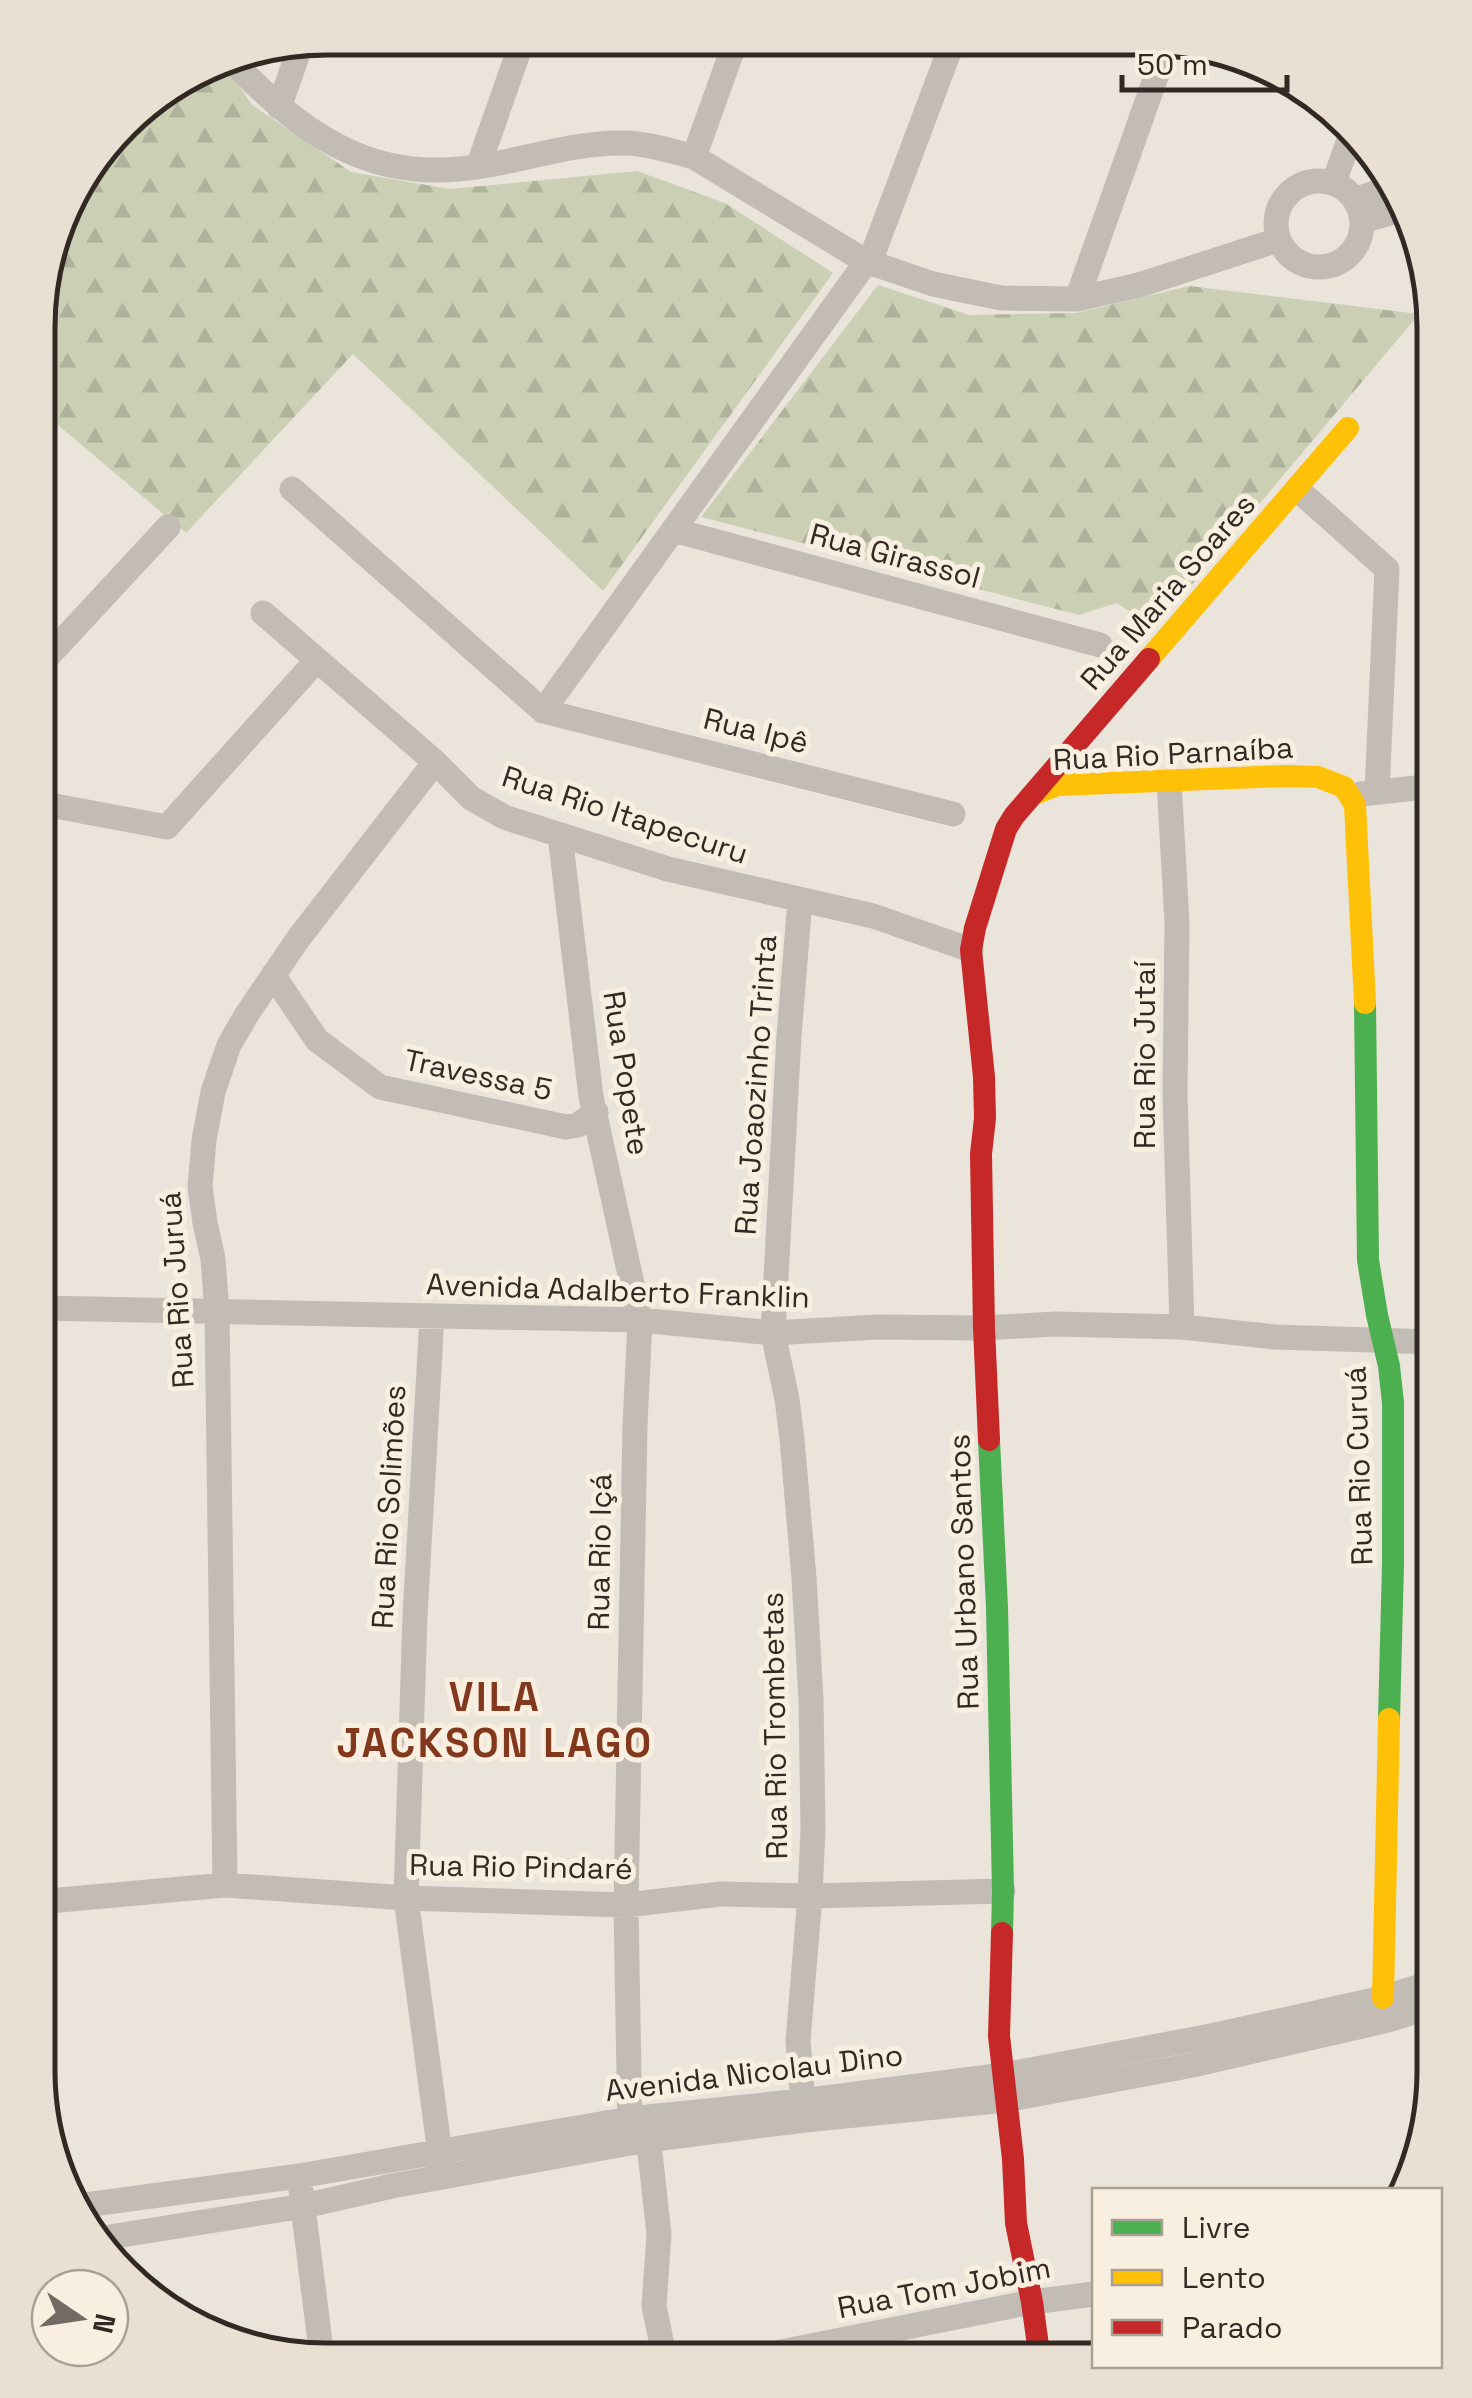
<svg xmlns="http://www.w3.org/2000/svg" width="1472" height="2398" font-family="'Space Grotesk',sans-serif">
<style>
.forest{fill:url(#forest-firs)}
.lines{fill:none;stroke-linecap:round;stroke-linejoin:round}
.street{stroke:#c3bcb5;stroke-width:25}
.fast{stroke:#4caf50;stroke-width:22}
.slow{stroke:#ffc107;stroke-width:22}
.jam{stroke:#c62828;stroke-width:22}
.labels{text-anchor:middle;stroke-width:10;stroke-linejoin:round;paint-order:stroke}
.street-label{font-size:30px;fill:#332924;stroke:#f9efe1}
.district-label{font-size:40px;font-weight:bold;letter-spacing:2.5px;fill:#82381d;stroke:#f9efe1}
.rim{fill:none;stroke:#332924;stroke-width:5}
</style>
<defs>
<pattern id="forest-firs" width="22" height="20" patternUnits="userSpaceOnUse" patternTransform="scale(2.5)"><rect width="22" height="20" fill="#cbd0b5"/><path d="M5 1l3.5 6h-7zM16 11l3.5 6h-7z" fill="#afb39c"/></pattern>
</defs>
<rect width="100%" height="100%" fill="#ebe4db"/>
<path class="forest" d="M217,59H221L252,105L351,172L450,189L637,171L725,203L833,273L603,591L353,354L186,533L40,410V290L68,199L136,110Z
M878,285L969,315L1076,313L1189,286L1419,314L1156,627L1116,603L1079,615L701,517Z"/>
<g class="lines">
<path class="street" d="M231,57C241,72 254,83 267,95C316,140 370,171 438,170C502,170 563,141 627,143C649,144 672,151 694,157L865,261L933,284L1001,298L1077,299L1139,285L1278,240
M279,107L302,42
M694,157L736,40
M478,167L523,39
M1276 224a43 43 0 1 1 86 0a43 43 0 1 1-86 0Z
M1334,182L1352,132
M1355,200L1391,187
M1363,221L1406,208
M1077,299L1168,43
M292,489L543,711L953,814
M1297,489L1387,569L1377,792
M673,530L1100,645
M263,613L435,762L471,798L504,817L668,869L873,916L971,950
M39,666L168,527
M543,711L874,251L953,41
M1169,782L1177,922L1175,1094L1182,1327
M1361,794L1434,786
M39,803L167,827L317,660
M560,835L591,1097L640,1320L635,1425L626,1905L630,2134
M800,900L789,1036L773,1333L787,1399L792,1439L804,1578L811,1699L813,1829L810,1896L798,2041L804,2115
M273,975L317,1040L380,1087L566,1127L578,1125L596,1112
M39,1308L640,1320L773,1333L877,1327L984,1328L1055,1324L1182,1327L1275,1337L1434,1342
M432,1317L415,1616L406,1898L442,2169
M225,1885L217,1313L213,1259L205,1223L200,1187L204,1140L213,1092L229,1045L247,1014L298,939L435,762
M38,1902L225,1885L406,1898L626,1905L721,1894L810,1896L1003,1891
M647,2126L659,2234L654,2306L665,2359
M301,2191L322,2358
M78,2206L299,2176L629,2119L802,2101L1004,2075L1211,2036L1383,1998L1434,1982
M103,2238L304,2206L392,2186L647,2140L805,2120L1006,2100L1193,2065L1388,2020L1434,2006
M746,2359L1032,2302L1094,2294"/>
<path class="fast" d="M1365,1003L1368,1260L1377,1315L1389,1366L1393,1403V1564L1389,1719
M989,1440L997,1607L1003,1891L1002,1933"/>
<path class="slow" d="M1149,659L1348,428
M1034,794L1058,785L1286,776L1318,777L1344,787L1355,805L1365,1003
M1383,1998L1389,1719"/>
<path class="jam" d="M989,1440L984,1328L981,1154L985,1118L984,1077L971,950L975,928L1006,829L1014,816L1149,659
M1002,1933L999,2036L1013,2159L1016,2223L1032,2302L1040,2360"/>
</g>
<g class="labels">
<g class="street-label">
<text transform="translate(895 556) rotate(15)" y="10">Rua Girassol</text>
<text transform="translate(1168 592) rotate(-49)" y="10">Rua Maria Soares</text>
<text transform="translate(756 731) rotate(14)" y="10">Rua Ipê</text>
<text transform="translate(1173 754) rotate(-3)" y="10">Rua Rio Parnaíba</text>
<text transform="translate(625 815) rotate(18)" y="10">Rua Rio Itapecuru</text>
<text transform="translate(1145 1055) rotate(-90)" y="10">Rua Rio Jutaí</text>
<text transform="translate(626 1073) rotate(81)" y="10">Rua Popete</text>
<text transform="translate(478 1075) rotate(12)" y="10">Travessa 5</text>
<text transform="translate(756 1085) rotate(-86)" y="10">Rua Joaozinho Trinta</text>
<text transform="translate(177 1290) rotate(-94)" y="10">Rua Rio Juruá</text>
<text transform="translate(618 1291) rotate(2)" y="10">Avenida Adalberto Franklin</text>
<text transform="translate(1359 1466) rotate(-92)" y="10">Rua Rio Curuá</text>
<text transform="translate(389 1507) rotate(-87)" y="10">Rua Rio Solimões</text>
<text transform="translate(600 1552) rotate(-89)" y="10">Rua Rio Içá</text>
<text transform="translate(964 1572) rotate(-92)" y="10">Rua Urbano Santos</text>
<text transform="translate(775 1726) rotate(-91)" y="10">Rua Rio Trombetas</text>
<text transform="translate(521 1867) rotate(1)" y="10">Rua Rio Pindaré</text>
<text transform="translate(754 2073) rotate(-7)" y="10">Avenida Nicolau Dino</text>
<text transform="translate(944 2288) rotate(-11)" y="10">Rua Tom Jobim</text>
</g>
<g class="district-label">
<text x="495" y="1711">VILA<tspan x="495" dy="46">JACKSON LAGO</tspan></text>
</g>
</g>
<path d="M0 0H1472V2398H0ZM327 55H1145A272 272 0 0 1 1417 327V2071A272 272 0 0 1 1145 2343H327A272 272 0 0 1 55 2071V327A272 272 0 0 1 327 55Z" fill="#e9dfd2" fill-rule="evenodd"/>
<path class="rim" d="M327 55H1145A272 272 0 0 1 1417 327V2071A272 272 0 0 1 1145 2343H327A272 272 0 0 1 55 2071V327A272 272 0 0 1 327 55Z"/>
<rect x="1092" y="2188" width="350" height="180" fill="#f9efe1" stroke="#aaa095" stroke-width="2.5"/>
<rect x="1112" y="2220" width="50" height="15" fill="#4caf50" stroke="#aaa095" stroke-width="2.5"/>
<text x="1182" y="2238" font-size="30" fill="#332924">Livre</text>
<rect x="1112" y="2270" width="50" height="15" fill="#ffc107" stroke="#aaa095" stroke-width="2.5"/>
<text x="1182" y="2288" font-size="30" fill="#332924">Lento</text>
<rect x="1112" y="2320" width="50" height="15" fill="#c62828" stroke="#aaa095" stroke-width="2.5"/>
<text x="1182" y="2338" font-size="30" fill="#332924">Parado</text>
<g transform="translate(80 2318) rotate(103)"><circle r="48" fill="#f9efe1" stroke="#aaa095" stroke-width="2.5"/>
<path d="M0-8L18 38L0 25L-18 38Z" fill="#736a64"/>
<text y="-15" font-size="28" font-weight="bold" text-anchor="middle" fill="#332924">N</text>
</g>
<path d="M1122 75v15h165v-15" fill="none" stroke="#332924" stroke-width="5"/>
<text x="1137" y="75" font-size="30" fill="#332924" stroke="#f9efe1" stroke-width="8" paint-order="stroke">50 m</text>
</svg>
